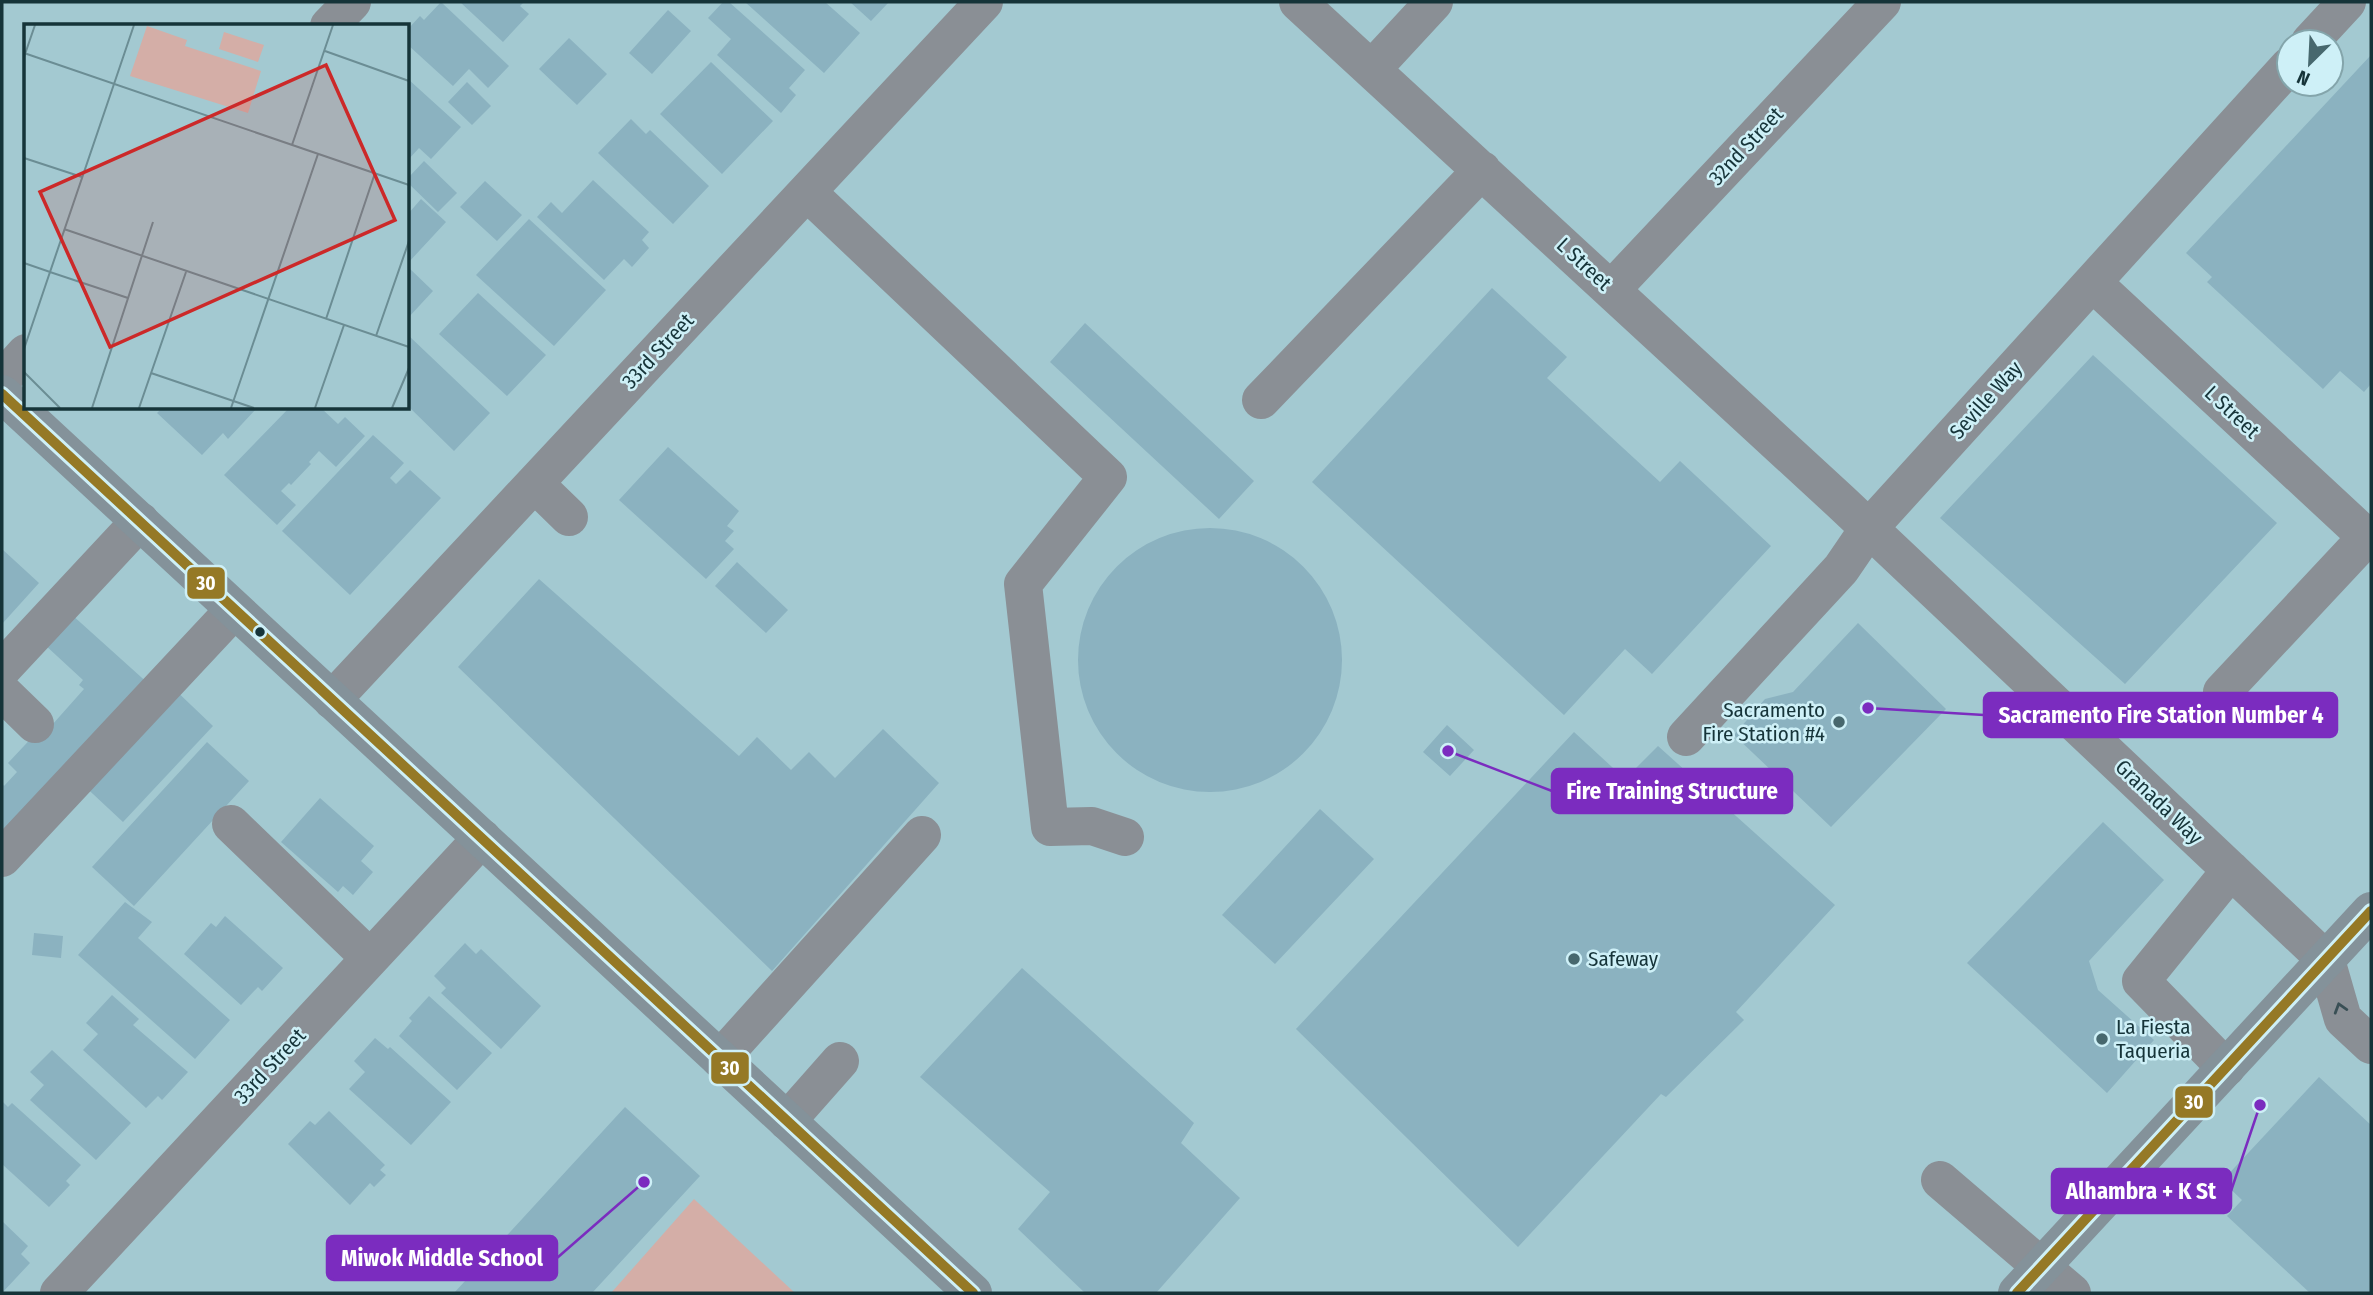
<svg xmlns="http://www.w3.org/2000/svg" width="2373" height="1295" font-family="'Fira Sans Condensed',sans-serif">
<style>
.green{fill:#d4aea7}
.building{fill:#8bb2c0}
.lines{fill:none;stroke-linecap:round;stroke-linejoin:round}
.minor{stroke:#8a8f95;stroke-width:38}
.major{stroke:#84929a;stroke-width:38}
.bus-1-casing{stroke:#cef0f7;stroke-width:16}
.bus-1{stroke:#957926;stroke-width:10}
.oneway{stroke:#394f55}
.bus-dot{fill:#163439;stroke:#cef0f7;stroke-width:2.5}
.poi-dot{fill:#47686e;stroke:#cef0f7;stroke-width:2.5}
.labels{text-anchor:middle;stroke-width:5;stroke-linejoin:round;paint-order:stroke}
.street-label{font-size:21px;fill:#163439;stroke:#cef0f7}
.poi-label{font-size:21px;fill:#163439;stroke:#cef0f7;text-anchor:start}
.inset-road{fill:none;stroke:#6b8d94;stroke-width:2}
.view{fill:#cc2929;fill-opacity:0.15;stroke:#cc2929;stroke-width:3.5}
.inset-edge{fill:none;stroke:#163439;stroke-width:3.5}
.leader{fill:none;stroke:#7b2cbf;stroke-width:2.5}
.callout-dot{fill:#7b2cbf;stroke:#cef0f7;stroke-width:2.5}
.callout{fill:#7b2cbf;stroke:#7b2cbf;stroke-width:2.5}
.callout-label{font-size:23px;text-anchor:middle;font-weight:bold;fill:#fff}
.line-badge{stroke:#cef0f7;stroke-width:2.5}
.badge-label{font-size:19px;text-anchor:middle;font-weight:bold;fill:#fff}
</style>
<rect width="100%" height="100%" fill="#a3c9d1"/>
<path class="green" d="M694,1199L795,1293H611Z"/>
<path class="building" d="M441,2L509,66L488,88L469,69L453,86L408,45V29L420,16L424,20Z
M460,2H524L520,6L529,14L503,42Z
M723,2H729L805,70L789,88L796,95L781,113L717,55L731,39L708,18Z
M745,2H825L860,33L824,73Z
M850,2H889L871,21Z
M668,10L691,31L652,74L629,53Z
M569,38L607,74L577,105L539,69Z
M2371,55V384L2364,392L2340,371L2323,389L2207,282L2212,277L2186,253Z
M711,62L773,121L722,174L660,114Z
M408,79L461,127L431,159L419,148L408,160Z
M467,82L491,106L472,125L448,102Z
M631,119L646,134L650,130L709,186L673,224L598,153Z
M424,161L457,193L438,212L408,183V178Z
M593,180L649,232L642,240L649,248L632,267L624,259L604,280L537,217L551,202L562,213Z
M485,181L522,215L497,241L460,207Z
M421,199L446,222L408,263V214Z
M529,219L606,290L554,346L476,275Z
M408,267L433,291L408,318Z
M1492,288L1567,357L1547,378L1660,482L1680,461L1771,546L1652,674L1625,649L1564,715L1312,482Z
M478,293L546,355L507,396L439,334Z
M1085,323L1254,481L1219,519L1050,362Z
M408,335L490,413L454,451L408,406Z
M2093,355L2277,523L2125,684L1940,518Z
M162,408H257L228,439L223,433L202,455L157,413Z
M289,408H321L338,424L345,417L365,436L336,467L319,451L309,462L311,464L291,485L289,483L281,491L296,505L277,525L224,475Z
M373,435L404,463L390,478L396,484L410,470L441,498L350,595L282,531Z
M668,447L739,511L727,526L734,531L725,541L734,549L706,579L619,500Z
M1078 660a132 132 0 1 1 264 0a132 132 0 1 1-264 0Z
M2,549L39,583L2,624Z
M737,562L788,610L766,633L715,586Z
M539,579L739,756L757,737L791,770L809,752L835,778L883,729L939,783L772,971L458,667Z
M71,614L151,686L2,850V783L4,786L17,772L8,763L39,730L44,734L84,689L79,685L83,680L44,644Z
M1858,623L1946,709L1831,827L1734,735L1765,699L1793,692Z
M169,684L213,726L123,822L78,780Z
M1447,725L1474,750L1450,776L1423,752Z
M1574,732L1625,779L1658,746L1835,905L1736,1012L1744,1020L1666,1097L1661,1094L1518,1247L1296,1029Z
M207,742L249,781L134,906L92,867Z
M320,798L374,846L361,861L373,872L353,895L343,886L338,892L281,842Z
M1320,809L1374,859L1275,964L1222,915Z
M2103,822L2164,880L2089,961L2098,990L2154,1040L2107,1093L1967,963Z
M125,902L152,922L138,938L230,1020L195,1059L78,955Z
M225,916L283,968L262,991L258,987L241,1005L184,954L211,923L216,927Z
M34,933L63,936L61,958L32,955Z
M465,943L476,954L481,949L541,1006L501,1049L441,993L446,988L434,976Z
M1022,968L1194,1123L1181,1143L1240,1198L1156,1293H1085L1018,1229L1050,1192L920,1077Z
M112,995L139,1019L133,1025L188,1072L162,1100L158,1096L146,1108L83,1050L98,1034L86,1023Z
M429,996L492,1053L457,1090L399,1036L412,1021L409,1018Z
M375,1038L388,1049L390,1047L451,1102L411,1145L349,1089L365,1072L354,1061Z
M52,1050L131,1123L96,1160L30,1100L44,1085L30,1072Z
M2319,1077L2371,1125V1293H2310L2227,1216L2242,1200L2222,1181Z
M2,1101L8,1107L12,1103L81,1165L66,1181L70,1185L49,1207L2,1164Z
M625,1107L700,1176L592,1293H454Z
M329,1111L385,1165L380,1170L386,1175L374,1187L370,1183L350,1205L288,1144L310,1121L315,1125Z
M2,1221L28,1246L21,1254L30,1263L2,1293Z"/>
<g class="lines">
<path class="minor" d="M1298,2L1841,502L2326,960L2343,1019L2371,1045
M329,26L352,2
M2310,42L2347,2
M1372,69L1434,2
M807,192L1108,477L1023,584L1050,827L1092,826L1125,837
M2093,283L2371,541
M1611,290L1882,2
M2,379L26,353
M1261,400L1482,170
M535,484L569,517
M2,669L140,521
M2,692L35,724
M2222,692L2367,537
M332,700L984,2
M1686,737L1841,569L1869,528L2289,66
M231,824L370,958
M2,858L234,610
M720,1059L922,835
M2226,1068L2141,981L2231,870
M787,1121L840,1061
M1940,1180L2072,1293
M59,1293L482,838"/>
<path class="major" d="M2,394L973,1293
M2017,1293L2371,911"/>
<g class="bus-1-casing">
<path id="bus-1" d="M2,394L973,1293
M2017,1293L2371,911"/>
</g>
<use href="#bus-1" class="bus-1"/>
</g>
<defs><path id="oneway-chevron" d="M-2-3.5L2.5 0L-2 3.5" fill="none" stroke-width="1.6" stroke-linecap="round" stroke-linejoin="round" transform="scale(1.75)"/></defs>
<use class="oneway" href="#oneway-chevron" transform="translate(2340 1008) rotate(-107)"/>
<circle class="bus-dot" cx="260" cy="632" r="6"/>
<g class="poi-dot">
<circle cx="1839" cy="722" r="7"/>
<circle cx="1574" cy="959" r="7"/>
<circle cx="2102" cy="1039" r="7"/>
</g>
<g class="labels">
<g class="street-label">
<text transform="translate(1746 146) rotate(-47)" y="7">32nd Street</text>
<text transform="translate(1584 264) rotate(43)" y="7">L Street</text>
<text transform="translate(658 351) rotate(-47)" y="7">33rd Street</text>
<text transform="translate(1986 400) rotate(-48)" y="7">Seville Way</text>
<text transform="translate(2232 412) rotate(43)" y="7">L Street</text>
<text transform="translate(2159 802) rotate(44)" y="7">Granada Way</text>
<text transform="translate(270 1066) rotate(-47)" y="7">33rd Street</text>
</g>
<g class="poi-label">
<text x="1825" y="717" text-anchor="end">Sacramento<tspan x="1825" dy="24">Fire Station #4</tspan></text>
<text x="1588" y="966">Safeway</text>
<text x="2116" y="1034">La Fiesta<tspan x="2116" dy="24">Taqueria</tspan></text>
</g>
</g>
<g transform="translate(24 24)">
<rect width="385" height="385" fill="#a3c9d1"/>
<path d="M123,2L163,16L161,22L237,47L224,89L106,52ZM200,8L240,21L234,38L195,25Z" fill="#d4aea7"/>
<path class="inset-road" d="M301,27L385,57M0,29L385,161M0,33L11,1M90,60L110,1M268,121L309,1M0,134L58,153M40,205L385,323M0,239L26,248L90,60M302,295L351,149M352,312L385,217M0,325L26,248L104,274M0,348L36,384M127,349L230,384M68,384L129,198M115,384L162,248M207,384L294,130M291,384L320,301M368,384L385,344"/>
<path class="view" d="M302,41L371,196L86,323L16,168Z"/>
<rect width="385" height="385" class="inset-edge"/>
</g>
<path class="leader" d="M1868 708L1984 715M1448 751L1552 791M2260 1105L2231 1191M644 1182L557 1258"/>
<g class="callout-dot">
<circle cx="1868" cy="708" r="7"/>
<circle cx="1448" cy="751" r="7"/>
<circle cx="2260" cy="1105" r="7"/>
<circle cx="644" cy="1182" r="7"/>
</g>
<g class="callout">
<rect x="1984" y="693" width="353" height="44" rx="7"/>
<rect x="1552" y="769" width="240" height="44" rx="7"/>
<rect x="2052" y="1169" width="179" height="44" rx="7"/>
<rect x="327" y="1236" width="230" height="44" rx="7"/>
</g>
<g class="callout-label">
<text x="2161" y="723">Sacramento Fire Station Number 4</text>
<text x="1672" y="799">Fire Training Structure</text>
<text x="2141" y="1199">Alhambra + K St</text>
<text x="442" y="1266">Miwok Middle School</text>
</g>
<g class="line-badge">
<rect x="186" y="566" width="40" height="34" rx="7" fill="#957926"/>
<rect x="710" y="1051" width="40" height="34" rx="7" fill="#957926"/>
<rect x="2174" y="1085" width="40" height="34" rx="7" fill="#957926"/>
</g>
<g class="badge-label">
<text x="206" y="590">30</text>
<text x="730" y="1075">30</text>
<text x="2194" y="1109">30</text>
</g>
<rect width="2373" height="1295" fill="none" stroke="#163439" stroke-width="7"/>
<g transform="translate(2310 63) rotate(204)"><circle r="33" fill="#cef0f7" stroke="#84a5ab" stroke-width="2"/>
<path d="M0-5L12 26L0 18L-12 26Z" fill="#47686e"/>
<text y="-10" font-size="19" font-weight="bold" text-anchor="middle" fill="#163439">N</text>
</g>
</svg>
